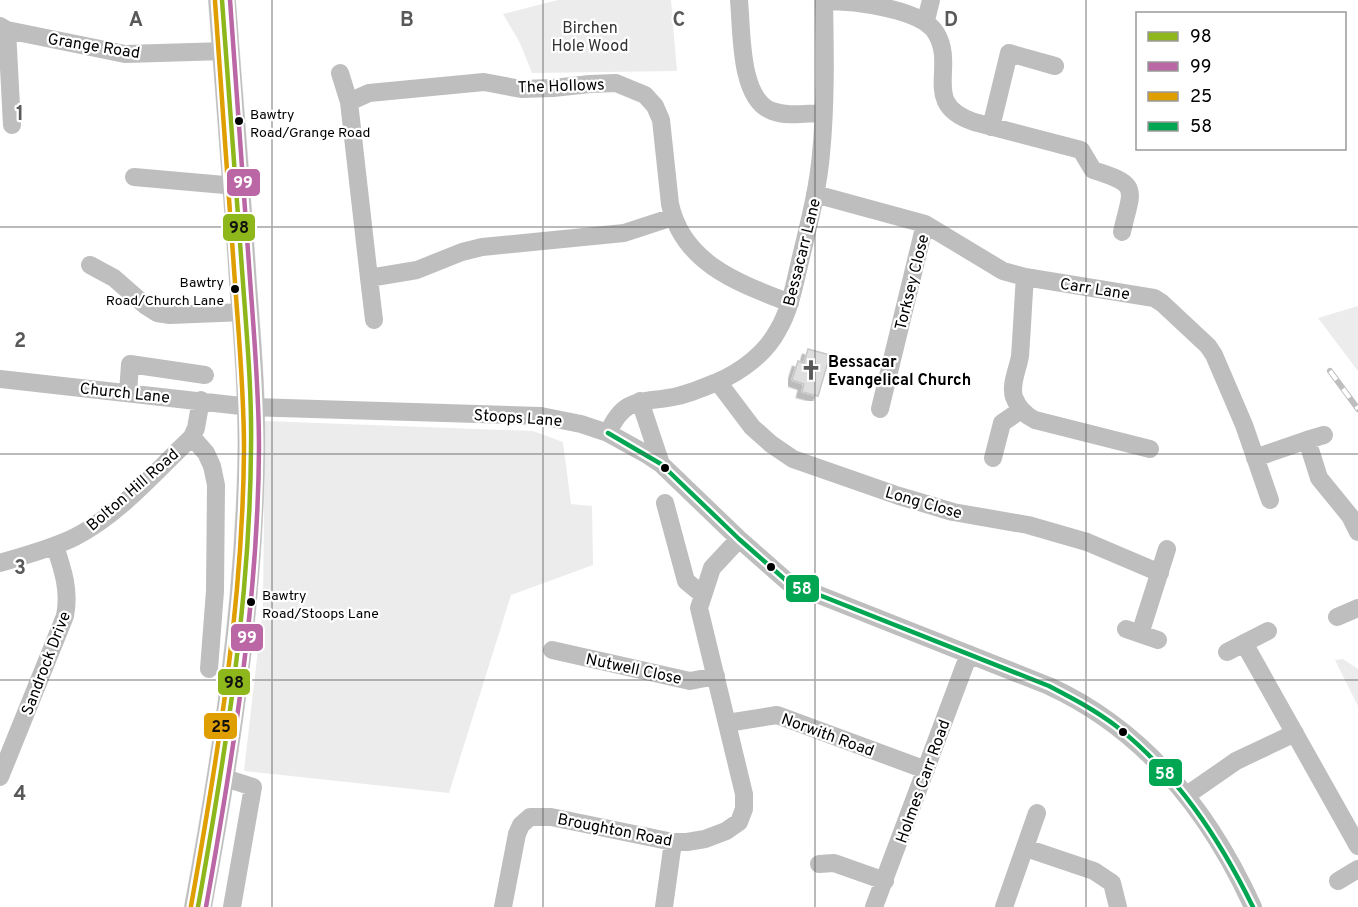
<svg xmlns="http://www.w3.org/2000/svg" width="1358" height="907" font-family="Overpass,sans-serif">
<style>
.green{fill:#ececec}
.building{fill:#dfdfdf;stroke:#c7c7c7;stroke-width:1.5;filter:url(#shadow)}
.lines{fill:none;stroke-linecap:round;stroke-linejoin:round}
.highway-casing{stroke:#dbdbdb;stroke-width:28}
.minor{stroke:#bebebe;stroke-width:18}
.highway{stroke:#bebebe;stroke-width:27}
.rail-casing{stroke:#bebebe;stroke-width:6}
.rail{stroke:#fff;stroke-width:4;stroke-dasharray:11;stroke-linecap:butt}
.bus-1-casing{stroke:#fff;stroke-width:9}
.bus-2-casing{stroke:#fff;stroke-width:9}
.bus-3-casing{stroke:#fff;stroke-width:9}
.bus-4-casing{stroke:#fff;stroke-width:9}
.bus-1{stroke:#8eb71c;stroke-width:4.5}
.bus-2{stroke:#bb66a5;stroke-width:4.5}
.bus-3{stroke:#e09f00;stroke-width:4.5}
.bus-4{stroke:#00a651;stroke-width:4.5}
.grid{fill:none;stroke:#595959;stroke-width:1.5;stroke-opacity:0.55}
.bus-dot{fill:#000;stroke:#fff;stroke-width:2}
.labels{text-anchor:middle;stroke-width:4.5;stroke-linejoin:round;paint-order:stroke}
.bus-label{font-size:14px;fill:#000;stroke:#fff;text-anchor:start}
.park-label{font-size:16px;fill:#333;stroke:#fff}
.street-label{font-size:16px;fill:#000;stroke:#fff}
.poi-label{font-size:16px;font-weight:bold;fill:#000;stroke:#fff;text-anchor:start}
.grid-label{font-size:20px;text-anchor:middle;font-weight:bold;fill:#595959;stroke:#fff;stroke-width:4.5;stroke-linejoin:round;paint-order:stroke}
.line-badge{stroke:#fff;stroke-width:2}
.badge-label{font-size:16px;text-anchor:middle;font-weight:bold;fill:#fff}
.pale-badge-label{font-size:16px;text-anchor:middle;font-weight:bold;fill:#111}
</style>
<defs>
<filter id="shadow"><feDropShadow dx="-5.5" dy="5.5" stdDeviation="0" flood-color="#0004"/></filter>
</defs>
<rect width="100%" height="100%" fill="#fff"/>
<path class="green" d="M558,0H671L677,71L532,73L520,43L503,14Z
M1358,306V371L1318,318Z
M265,421L533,431L563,442L571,504L592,506L593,565L511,595L449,793L244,771L263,606Z
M1343,659L1358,669V706L1335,660Z"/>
<path class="building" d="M808,349L830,355L818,396L802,392L804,384L792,380L798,361L804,363Z"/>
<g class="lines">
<g class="highway-casing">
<path id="highway" d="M198,907C225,762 247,618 251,471C253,409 248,346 243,283C237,189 229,94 222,0"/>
</g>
<path class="minor" d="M739,0C742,30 739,99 772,111C788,117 807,113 823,113
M824,1C852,1 921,8 936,33C957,68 920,104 974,122L1081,150L1093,170C1141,185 1132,188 1122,232
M922,20L927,16L931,0
M0,26L7,30L125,54L226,51
M7,30L12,125
M340,73L349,102
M991,127L1009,53L1055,66
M134,177L236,186
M815,194L925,224L1003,271L1025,277L1154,298L1162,303L1208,346L1214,355L1244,425L1270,500
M673,217L624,233L482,247L462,252L417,270L369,278L349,102L369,93L484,82L521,89L553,88L590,84L616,83L645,95L655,106L661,120L670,204C683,264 739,283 790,303
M90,265L114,278L146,306L157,313L170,315L245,312
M1025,277C1023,303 1022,330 1020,356C1018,369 1010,384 1014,397C1018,408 1025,415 1035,420L1150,449
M369,278L374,320
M0,379L250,407L541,416L581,424L608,433L646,454L661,464L739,539L789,583L1049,686C1145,730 1210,813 1253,907
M718,382L752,427L771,444L793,459L899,496L953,512L1028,525L1087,542L1160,573
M128,393L130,364L205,375
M640,401L661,464
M880,409L925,224
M608,433C625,394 643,404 678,396C691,393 705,387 717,382C741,372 766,353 778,330C791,308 795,281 801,257C809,223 818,189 821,154C826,103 825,51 824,0
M192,437L206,453L212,466L216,485L215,591L209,669
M1307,440L1324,435
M993,458L1002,423L1021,410
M1255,458L1307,440L1319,478L1350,516L1358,532
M665,503L686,581L703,595
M0,563C25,555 51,549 75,537C120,514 156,471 192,437L196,428L201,400
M1337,617L1358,608
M1126,629L1158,640
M1140,634L1167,549
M1244,643L1358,846
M552,650L690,681L716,676
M1227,652L1268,631
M727,723L777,715L926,770
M0,777L65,616C70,591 63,570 55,546
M222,777L253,787L232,907
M1187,795L1236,761L1295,733
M1026,848L1094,871L1112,883L1118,907
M819,864L834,863L885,881
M1338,881L1358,869
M503,907L517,834L521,825L530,817H551L673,842H687L705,839L726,831L739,822L744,809V794L699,608L712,568L739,539
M664,907L673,842
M874,907L969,654
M1004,907L1037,813"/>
<use href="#highway" class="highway"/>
<g class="rail-casing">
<path id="rail" d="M1330,371L1358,409"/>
</g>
<use href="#rail" class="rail"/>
<g class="bus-1-casing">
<path id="bus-1" d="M198,907C225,756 250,602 251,448C252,393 247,338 243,283C236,189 229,94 222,0"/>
</g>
<g class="bus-2-casing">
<path id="bus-2" d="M206,907C233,756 258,602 259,448C259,391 254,335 250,279C244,186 237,93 230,0"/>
</g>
<g class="bus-3-casing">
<path id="bus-3" d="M191,906C218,755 243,602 244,448C244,393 239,338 235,283C229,189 222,95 215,1"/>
</g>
<g class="bus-4-casing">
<path id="bus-4" d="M608,433L661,464L739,539L789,583L1049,686C1072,698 1095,710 1116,726C1177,774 1219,838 1253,907"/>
</g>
<use href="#bus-1" class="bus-1"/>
<use href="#bus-2" class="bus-2"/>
<use href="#bus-3" class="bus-3"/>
<use href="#bus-4" class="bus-4"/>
</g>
<path class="grid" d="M272,0V907M543,0V907M815,0V907M1086,0V907M0,227H1358M0,454H1358M0,680H1358"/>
<defs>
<g id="church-bare" transform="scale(1.62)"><path d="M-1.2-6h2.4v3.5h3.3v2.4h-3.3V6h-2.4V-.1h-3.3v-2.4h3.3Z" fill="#595959" stroke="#fff" stroke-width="2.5" paint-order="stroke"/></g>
</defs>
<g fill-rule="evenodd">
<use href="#church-bare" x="811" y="370"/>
</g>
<g class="bus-dot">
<circle cx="239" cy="121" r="5"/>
<circle cx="235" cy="289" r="5"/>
<circle cx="665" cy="468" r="5"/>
<circle cx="771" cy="567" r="5"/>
<circle cx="251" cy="602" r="5"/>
<circle cx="1123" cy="732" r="5"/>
</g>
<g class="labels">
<g class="bus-label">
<text x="250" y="119">Bawtry<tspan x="250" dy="18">Road/Grange Road</tspan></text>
<text x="224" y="287" text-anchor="end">Bawtry<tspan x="224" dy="18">Road/Church Lane</tspan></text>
<text x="262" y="600">Bawtry<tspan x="262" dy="18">Road/Stoops Lane</tspan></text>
</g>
<g class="park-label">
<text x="590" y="33">Birchen<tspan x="590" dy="18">Hole Wood</tspan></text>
</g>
<g class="street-label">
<text transform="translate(94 45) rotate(9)" y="6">Grange Road</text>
<text transform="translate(561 85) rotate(-2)" y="6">The Hollows</text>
<text transform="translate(801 252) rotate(-76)" y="6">Bessacarr Lane</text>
<text transform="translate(911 282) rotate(-76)" y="6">Torksey Close</text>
<text transform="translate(1095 288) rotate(9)" y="6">Carr Lane</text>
<text transform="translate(125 392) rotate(6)" y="6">Church Lane</text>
<text transform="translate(518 417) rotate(4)" y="6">Stoops Lane</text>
<text transform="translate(132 489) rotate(-41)" y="6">Bolton Hill Road</text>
<text transform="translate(924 502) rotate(16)" y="6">Long Close</text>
<text transform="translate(45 663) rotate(-69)" y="6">Sandrock Drive</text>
<text transform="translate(634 668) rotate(12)" y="6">Nutwell Close</text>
<text transform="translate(828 734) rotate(20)" y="6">Norwith Road</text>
<text transform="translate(922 781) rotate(-70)" y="6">Holmes Carr Road</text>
<text transform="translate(615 829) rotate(11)" y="6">Broughton Road</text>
</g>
<g class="poi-label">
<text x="828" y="367">Bessacar<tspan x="828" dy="18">Evangelical Church</tspan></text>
</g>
</g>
<g class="grid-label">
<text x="136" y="26">A</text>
<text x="407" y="26">B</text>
<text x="679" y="26">C</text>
<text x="951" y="26">D</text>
<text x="20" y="120">1</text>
<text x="20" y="347">2</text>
<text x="20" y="574">3</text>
<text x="20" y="800">4</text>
</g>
<g class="line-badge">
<rect x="226" y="168" width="35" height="29" rx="6" fill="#bb66a5"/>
<rect x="222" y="213" width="34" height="29" rx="6" fill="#8eb71c"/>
<rect x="785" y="574" width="35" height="29" rx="6" fill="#00a651"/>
<rect x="230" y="623" width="34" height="29" rx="6" fill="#bb66a5"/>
<rect x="217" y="668" width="34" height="28" rx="6" fill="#8eb71c"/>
<rect x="203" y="712" width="35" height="28" rx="6" fill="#e09f00"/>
<rect x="1148" y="758" width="35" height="29" rx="6" fill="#00a651"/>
</g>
<g class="badge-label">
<text x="243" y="188">99</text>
<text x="802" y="594">58</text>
<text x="247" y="643">99</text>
<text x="1165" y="779">58</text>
</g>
<g class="pale-badge-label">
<text x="239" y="233">98</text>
<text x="234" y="688">98</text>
<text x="221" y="732">25</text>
</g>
<rect x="1136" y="12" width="210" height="138" fill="#ffffff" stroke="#999999" stroke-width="1.5"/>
<rect x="1148" y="32" width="30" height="9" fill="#8eb71c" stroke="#999999" stroke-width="1.5"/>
<text x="1190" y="42" font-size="18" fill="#000000">98</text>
<rect x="1148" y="62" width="30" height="9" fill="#bb66a5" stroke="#999999" stroke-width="1.5"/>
<text x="1190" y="72" font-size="18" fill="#000000">99</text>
<rect x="1148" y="92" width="30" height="9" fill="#e09f00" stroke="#999999" stroke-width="1.5"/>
<text x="1190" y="102" font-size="18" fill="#000000">25</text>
<rect x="1148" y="122" width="30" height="9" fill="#00a651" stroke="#999999" stroke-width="1.5"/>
<text x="1190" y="132" font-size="18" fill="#000000">58</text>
</svg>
